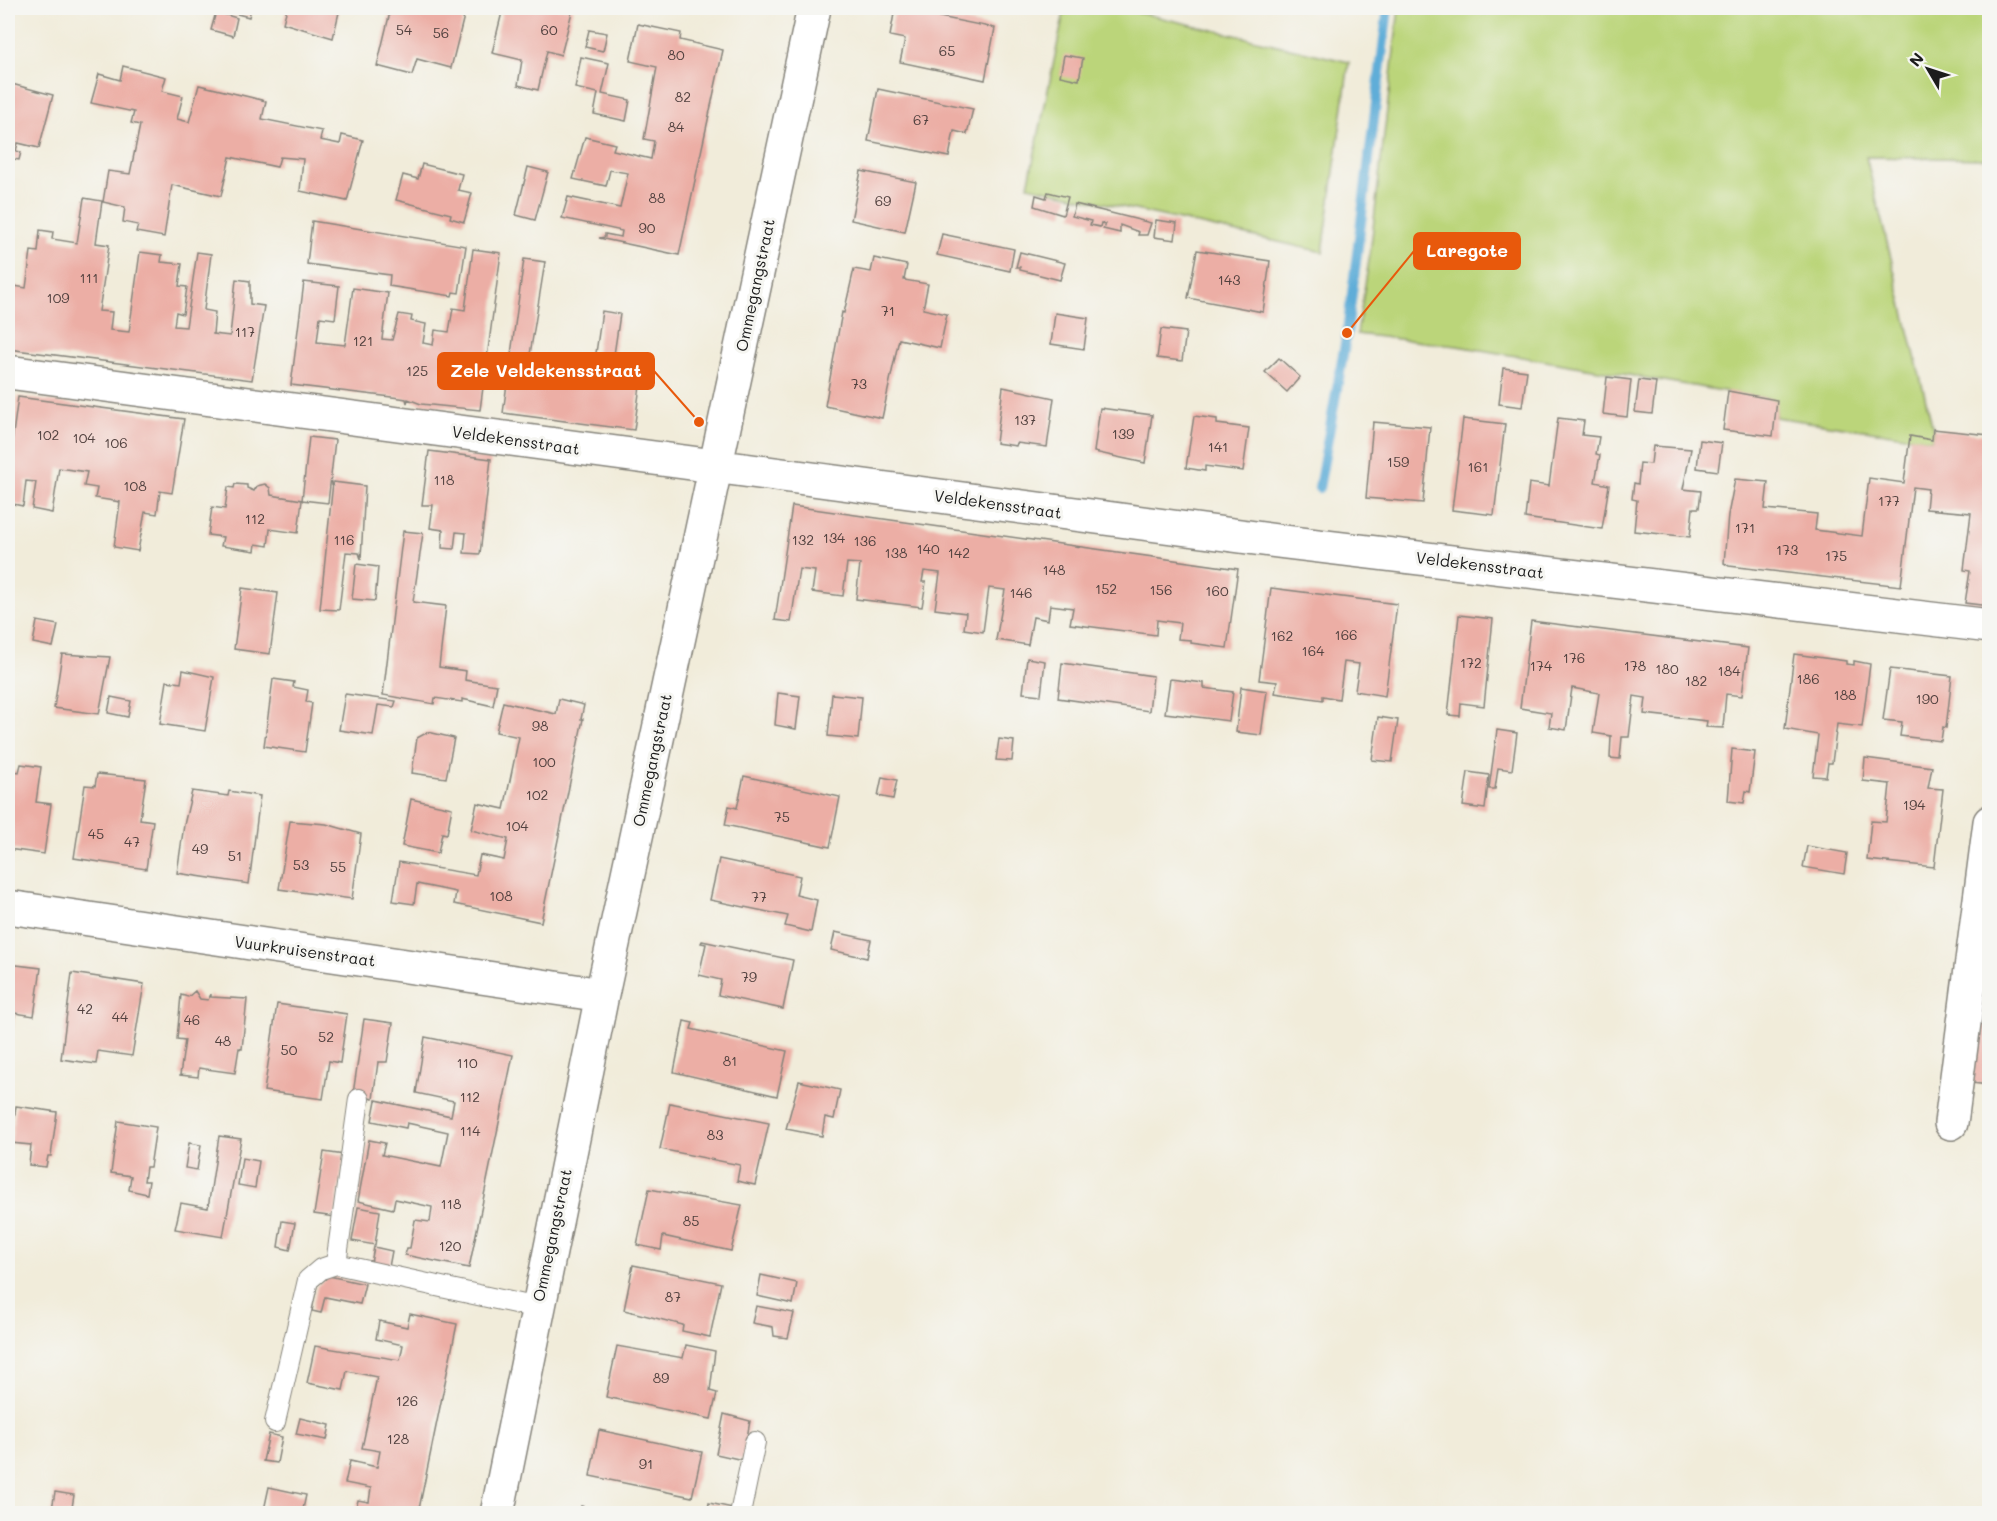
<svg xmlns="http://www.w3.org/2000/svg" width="1997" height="1521" font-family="Mali,sans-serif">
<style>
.green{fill:#bbd57a;stroke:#6c784b;stroke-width:1.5}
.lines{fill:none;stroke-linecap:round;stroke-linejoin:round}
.stream{stroke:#5eadd8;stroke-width:10}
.building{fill:#ecaea5}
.lane-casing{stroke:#86847b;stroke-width:22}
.street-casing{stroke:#86847b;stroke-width:36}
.lane{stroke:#fff;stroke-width:20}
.street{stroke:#fff;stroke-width:33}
.labels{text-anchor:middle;stroke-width:6;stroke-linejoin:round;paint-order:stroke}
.number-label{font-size:14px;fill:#50403e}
.street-label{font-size:16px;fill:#1c1c1c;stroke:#f6f6f2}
.leader{fill:none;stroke:#e8590c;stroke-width:2}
.callout-dot{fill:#e8590c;stroke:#f6f6f2;stroke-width:2}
.callout{fill:#e8590c;stroke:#e8590c;stroke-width:2}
.callout-label{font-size:18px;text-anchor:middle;font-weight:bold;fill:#fff}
</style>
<rect width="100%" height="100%" fill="#f6f6f2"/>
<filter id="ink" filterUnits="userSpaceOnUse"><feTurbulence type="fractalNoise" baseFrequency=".0167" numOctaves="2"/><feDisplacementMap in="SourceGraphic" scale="12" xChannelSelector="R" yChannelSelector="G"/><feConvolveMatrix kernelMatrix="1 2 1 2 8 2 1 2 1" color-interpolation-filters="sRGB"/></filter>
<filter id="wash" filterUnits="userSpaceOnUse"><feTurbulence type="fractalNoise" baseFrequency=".008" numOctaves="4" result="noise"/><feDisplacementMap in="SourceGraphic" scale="24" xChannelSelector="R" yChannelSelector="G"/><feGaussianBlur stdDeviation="1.35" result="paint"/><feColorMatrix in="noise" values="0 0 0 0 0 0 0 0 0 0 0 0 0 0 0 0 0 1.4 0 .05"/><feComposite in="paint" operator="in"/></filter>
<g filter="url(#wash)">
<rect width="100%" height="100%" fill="#f1ecda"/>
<path class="green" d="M1065,8H1120L1349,62L1323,252L1028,186Z
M1399,8H1989V159L1866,157L1933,429L1932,440L1775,417L1776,400L1457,346L1357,334L1370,254Z"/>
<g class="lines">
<path class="stream" d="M1319,488L1347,333L1388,8"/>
</g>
<g id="blocks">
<path class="building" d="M214,8H251L249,17Z
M287,8H340L333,38L283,23Z
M391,8H466L451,68L417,59L412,75L377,66Z
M503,8H573L561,55L547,51L538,90L518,85L522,60L492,53Z
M895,8L995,28L985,80L900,62L905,39L890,36Z
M216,12L237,18L233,36L211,30Z
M638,24L681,33L680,40L723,50L679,255L599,238L605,237V234L621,237L622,231L562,218L568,197L620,208L628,173L610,170L606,186L573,179L585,137L615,144L613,150L651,159L654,141L644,139L657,67L630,61Z
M589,30L607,33L603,51L585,47Z
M1064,55L1083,58L1079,80L1060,76Z
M581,57L609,63L602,94L630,100L626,121L594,114L598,93L575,88Z
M123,66L166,77L162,91L183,96L177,119L189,122L199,85L266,101L262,119L322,131L320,140L340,144L342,135L363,140L347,201L300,191L303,159L280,157L277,167L230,157L221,196L172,185L164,237L136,232L138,225L123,222L125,207L103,202L108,171L130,174L140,125L131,123L134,112L91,103L99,74L120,80Z
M8,83L53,95L39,148L18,143L16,151L21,152L19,160L8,158Z
M878,89L973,109L967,134L954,131L949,157L868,141Z
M422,164L462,174L458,190L472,193L464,222L450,218L451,214L396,200L403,175L418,179Z
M528,167L548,172L535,220L516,215Z
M861,171L916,182L905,232L851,220Z
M1048,192L1068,197L1063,215L1034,206L1036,195L1046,198Z
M84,198L102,201L96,243L109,245L99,311L112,312L110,330L129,332L140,252L162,255L161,262L182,264L179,286L187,287L183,314L176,312L174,326L186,327L197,252L211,254L204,310L215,312L213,334L230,336L236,279L250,281V304L264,306L252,380L8,349V285L26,288L31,251L38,252L40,230L53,232L52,239L77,243Z
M1075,204L1151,223L1147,235H1138L1139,232L1120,225V233L1103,229L1105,224L1101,223L1100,227L1090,225L1091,221L1072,216Z
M1156,220L1177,223L1175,240L1154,237Z
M312,221L466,246L459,293L453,292L452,296L389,286L390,275L307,264Z
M8,222H13L9,250H8Z
M942,234L1014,249L1010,271L937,255Z
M473,249L501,253L480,410L421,404L408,399L407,403L406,399L400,398L291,385L304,282L339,286L335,319L320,317L317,342L345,345L353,288L388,293L382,339L392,340L399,314L412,316L411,321L426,324L423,343L433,345L435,330L449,332L453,308L465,310Z
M1197,250L1270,261L1263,312L1188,298Z
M1020,252L1065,263L1060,280L1020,270V267H1016Z
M874,258L907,265L904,280L928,284L923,309L947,314L940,348L899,339L882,418L825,406L842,312L844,313L854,269L871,272Z
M524,259L545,262L527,373L566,378L569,356L595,360L602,311L620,314L610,382L640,386L634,430L503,413Z
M1055,313L1088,318L1084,349L1051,344Z
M1161,329L1186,332L1182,361L1157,358Z
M1279,358L1300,377L1287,392L1265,372Z
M1503,368L1527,371L1522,407L1499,404Z
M1607,377L1631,380L1627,417L1603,414Z
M1639,380L1656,382L1652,414L1635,412Z
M1003,387L1054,398L1047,447L1017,443L1016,446L996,443Z
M1728,391L1777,400L1773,436L1723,430Z
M18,397L184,419L172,493L160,491L157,514L145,512L138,551L114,547L120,502L95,498L97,488L84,486L87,472L59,468L52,513L32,509L36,482L26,481L23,506L8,503V471Z
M1100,408L1152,415L1145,463L1094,452Z
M1194,416L1217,419V424L1249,428L1243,471L1205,466V471L1186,468Z
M1558,418L1584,421L1582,435L1599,437L1596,454L1600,455L1595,482L1609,485L1602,529L1525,518L1529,483L1549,486Z
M1463,419L1505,424L1494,515L1452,510Z
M1373,422L1430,427L1423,503L1366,498Z
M1933,429L1989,435V606L1965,603L1970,571L1964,570L1971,513L1926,509L1928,489L1913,487L1901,586L1729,566L1724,563L1728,515L1735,479L1768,482L1765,509L1817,514L1815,530L1862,536L1869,478L1904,483L1910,436L1932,440Z
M309,437L335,440L328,503L302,500Z
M1700,440L1722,443L1718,471L1697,468Z
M1653,446L1691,449L1683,489L1701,491L1699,508H1693L1690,537L1634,531L1637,500L1632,499L1634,483L1638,484L1640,463L1651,464Z
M429,451L491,459L480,554L464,553L466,533L456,532L454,549L442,548L443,530L430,528L433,505H422Z
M333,482L365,486L361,559L359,553L346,552L339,610L320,609Z
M235,484L247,485V488L254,491L257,486L265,484L270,488L271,495L302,500L298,533L270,529L268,546L256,544L255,551L221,546L223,537L208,535L212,507L225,509L228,487L234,488Z
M792,506L1238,569L1227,648L1191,643V640L1178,639L1180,623L1157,620L1156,635L1070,624L1073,608L1050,605L1048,620L1033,617L1028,645L996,640L1005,590L989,588L983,632L964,629L966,613L935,609L940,573L924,571L922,582H926L922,607L856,599L860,564L847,563L843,596L812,592L815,571L799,569L791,622L775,620Z
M403,531L423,533L413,602L446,606L439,667L466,671L465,680L497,685L493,706L462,699V702L435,698L434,704L383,695Z
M356,564L378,567L375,601L352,599Z
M242,588L278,593L270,654L234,649Z
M1271,588L1397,604L1385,696L1355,691L1359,664L1344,662L1339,699L1323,696V700L1275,693L1277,682L1259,680Z
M1459,615L1493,619L1484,706L1461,703L1460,716L1448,715Z
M37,621L58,625L53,647L33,643Z
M1531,621L1748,648L1742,696L1726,694L1723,728L1706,727L1707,721L1644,714L1646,698L1634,696L1629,737H1622L1620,759L1610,758L1611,736L1593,733L1599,693L1572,688L1566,730L1549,727L1551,713L1520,708Z
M62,654L110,657L99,714L54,708Z
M1794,654L1846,661V664L1854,665V661L1870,664L1862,727L1837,724L1832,763H1828L1826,777L1813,776L1818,735L1785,729Z
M1027,658L1045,661L1041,695L1023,693Z
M1062,663L1153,676L1149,711L1058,698Z
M1890,669L1952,676L1946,728L1943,727L1941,741L1900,736L1902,722L1883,720Z
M183,670L214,677L205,731L160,724L167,681L181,683Z
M273,679L294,682L293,687L308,690L306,702L312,703L305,752L264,746Z
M1170,679L1204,683V688L1233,692L1229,721L1165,713Z
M1241,687L1267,691L1261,735L1236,732Z
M778,693L800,696L796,729L775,725Z
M345,694L396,701L394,707L378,705L373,735L339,730Z
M832,694L862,697L858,739L828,736Z
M111,697L131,701L128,717L108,713Z
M559,699L584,705L581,719H583L541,922L454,904L456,892L417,884L414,904L393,901L399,862L476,875L480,855L504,860L508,839L471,830L477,803L504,809L519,737L496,732L503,702L556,714Z
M1378,717L1398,720L1392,762L1372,760Z
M1497,730L1517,733L1512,770L1498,768L1495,789H1489Z
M428,732L454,738L446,778L412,773L417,738Z
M999,739L1014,741L1012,761L996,760Z
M1732,749L1755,752L1750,792L1746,791L1744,803L1728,801Z
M1865,758L1932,767L1928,788L1943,789L1934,867L1867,860L1871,821L1886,822L1890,784L1863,781Z
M21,764L41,767L36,802L51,804L44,854L8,849V770L19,772Z
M1468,772L1489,775L1485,809L1463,806Z
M97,774L146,779L140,819L153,821L146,869L74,858L85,785L95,786Z
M744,776L840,797L830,847L725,825L729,806L737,808Z
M882,777L897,780L893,799L878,796Z
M192,791L228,796L229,791L260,796L249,884L177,873L184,825Z
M411,799L452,808L447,834L442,833L438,853L402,846Z
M290,821L326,824L361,834L352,899L279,889Z
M1807,846L1847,853L1844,874L1803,867Z
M719,859L800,876L796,895L817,900L811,932L785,926L788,916L710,900Z
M835,932L871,940L867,958L831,950Z
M702,941L793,960L783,1009L718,995L721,980L699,975L706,944L701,943Z
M1989,952V1085L1972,1083Z
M8,964L41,968L34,1016L15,1013L10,1049H8Z
M72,973L144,984L132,1056L98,1051L96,1064L61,1059Z
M195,991L200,999L208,1000L211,994V997L247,999L242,1049L239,1048L235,1073L199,1068L198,1077L180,1075L185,1040L177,1039L181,995L188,997Z
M277,1004L347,1014L340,1063L329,1061L323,1099L264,1091Z
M364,1019L393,1023L387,1062H378L373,1099L353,1094Z
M684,1021L693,1023L691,1029L787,1051L777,1096L674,1072Z
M425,1037L513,1055L469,1268L405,1255L407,1248H410L415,1220L430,1222L432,1207L395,1199L393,1209L358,1201L369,1140L385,1143L382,1155L441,1167L448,1132L407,1123L406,1128L372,1121L376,1100L451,1116L454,1101L416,1093Z
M799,1081L840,1090L834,1119L825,1117L822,1136L786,1129Z
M670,1103L769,1123L755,1185L737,1181L740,1165L660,1149Z
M16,1106L57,1112L51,1156H48L46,1167L29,1165L31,1145L11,1143Z
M118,1121L156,1127L150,1167H146L144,1181H149L147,1194L129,1190L131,1176L111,1173Z
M219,1136L241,1139L223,1237L175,1229L181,1203L208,1208Z
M189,1143L201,1145L197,1170L185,1168Z
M324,1152L344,1155L335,1217L314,1214Z
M242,1158L259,1161L255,1188L238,1185Z
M649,1189L742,1205L731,1251L663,1236L661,1250L637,1245Z
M358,1207L380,1211L375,1245L352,1241Z
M282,1221L295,1223L290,1250L278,1247Z
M374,1247L392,1251L389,1267L371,1263Z
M633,1265L721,1283L710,1337L682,1331L683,1325L624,1310Z
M761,1275L797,1283L793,1304L757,1296Z
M329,1276L365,1284L360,1304L325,1297L321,1313L312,1311L317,1286Z
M756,1306L794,1313L788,1338L774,1336L773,1327L752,1323Z
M410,1314L457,1324L418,1514H355L358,1500L369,1502L371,1488L345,1483L350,1461L377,1467L380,1451L362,1448L377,1377L347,1371L343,1390L307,1383L315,1346L400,1360L403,1345L376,1339L379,1321L407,1327Z
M686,1345L715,1351L710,1391L717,1393L711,1419L606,1397L617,1346L683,1358Z
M724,1414L750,1421L743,1460L716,1454Z
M300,1418L330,1425L327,1440L296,1434Z
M599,1430L702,1452L692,1497L590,1476Z
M269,1434L282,1437L277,1463L263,1461Z
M269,1487L306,1495L302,1514H274L264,1510Z
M55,1492L74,1495L71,1514H51Z
M709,1503L733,1508L731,1514H707Z
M581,1506L612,1513V1514H580Z"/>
</g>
</g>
<g filter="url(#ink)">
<use href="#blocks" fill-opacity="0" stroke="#86847b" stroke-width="1.5"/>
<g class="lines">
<g class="lane-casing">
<path id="lane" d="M336,1264L359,1099
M275,1422L308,1280L321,1269L336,1264L538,1308
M740,1514L755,1442"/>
</g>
<g class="street-casing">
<path id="street" d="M8,372L1285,542L1990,626
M8,907L602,995
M1951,1123L1990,822
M497,1514L602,995L814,8"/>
</g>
<use href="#lane" class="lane"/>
<use href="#street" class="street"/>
</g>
</g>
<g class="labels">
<g class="number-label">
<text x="404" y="35">54</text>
<text x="549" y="35">60</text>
<text x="441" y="38">56</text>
<text x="947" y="56">65</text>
<text x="676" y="60">80</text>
<text x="683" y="102">82</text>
<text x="921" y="125">67</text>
<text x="676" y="132">84</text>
<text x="657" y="203">88</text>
<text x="883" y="206">69</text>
<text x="647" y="233">90</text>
<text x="89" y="283">111</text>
<text x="1229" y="285">143</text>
<text x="58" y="303">109</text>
<text x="888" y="316">71</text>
<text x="245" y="337">117</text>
<text x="363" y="346">121</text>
<text x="417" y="376">125</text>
<text x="859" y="389">73</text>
<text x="1025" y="425">137</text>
<text x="1123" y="439">139</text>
<text x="48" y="440">102</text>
<text x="84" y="443">104</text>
<text x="116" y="448">106</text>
<text x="1218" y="452">141</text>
<text x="1398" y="467">159</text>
<text x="1478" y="472">161</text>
<text x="444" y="485">118</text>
<text x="135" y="491">108</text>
<text x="1889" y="506">177</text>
<text x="255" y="524">112</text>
<text x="1745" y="533">171</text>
<text x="834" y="543">134</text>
<text x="344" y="545">116</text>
<text x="803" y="545">132</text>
<text x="865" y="546">136</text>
<text x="928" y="554">140</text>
<text x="1787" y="555">173</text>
<text x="896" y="558">138</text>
<text x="959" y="558">142</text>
<text x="1836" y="561">175</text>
<text x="1054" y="575">148</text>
<text x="1106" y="594">152</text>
<text x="1161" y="595">156</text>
<text x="1217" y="596">160</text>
<text x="1021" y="598">146</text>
<text x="1346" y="640">166</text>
<text x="1282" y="641">162</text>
<text x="1313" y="656">164</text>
<text x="1574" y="663">176</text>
<text x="1471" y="668">172</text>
<text x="1541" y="671">174</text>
<text x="1635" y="671">178</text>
<text x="1667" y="674">180</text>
<text x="1729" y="676">184</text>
<text x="1808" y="684">186</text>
<text x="1696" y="686">182</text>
<text x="1845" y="700">188</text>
<text x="1927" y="704">190</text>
<text x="540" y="731">98</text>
<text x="544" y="767">100</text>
<text x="537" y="800">102</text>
<text x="1914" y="810">194</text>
<text x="782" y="822">75</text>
<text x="517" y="831">104</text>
<text x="96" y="839">45</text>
<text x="132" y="847">47</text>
<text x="200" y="854">49</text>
<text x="235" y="861">51</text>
<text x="301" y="870">53</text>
<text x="338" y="872">55</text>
<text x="501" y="901">108</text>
<text x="759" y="902">77</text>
<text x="749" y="982">79</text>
<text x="85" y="1014">42</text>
<text x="120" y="1022">44</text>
<text x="192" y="1025">46</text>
<text x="326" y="1042">52</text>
<text x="223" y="1046">48</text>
<text x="289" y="1055">50</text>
<text x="730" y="1066">81</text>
<text x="467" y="1068">110</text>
<text x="470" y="1102">112</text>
<text x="470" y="1136">114</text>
<text x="715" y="1140">83</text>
<text x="451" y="1209">118</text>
<text x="691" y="1226">85</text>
<text x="450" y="1251">120</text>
<text x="673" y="1302">87</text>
<text x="661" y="1383">89</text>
<text x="407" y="1406">126</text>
<text x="398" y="1444">128</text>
<text x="646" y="1469">91</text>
</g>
<g class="street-label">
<text transform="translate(755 285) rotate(-78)" y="6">Ommegangstraat</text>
<text transform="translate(516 440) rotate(8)" y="6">Veldekensstraat</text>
<text transform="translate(998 504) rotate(8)" y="6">Veldekensstraat</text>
<text transform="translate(1480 565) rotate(7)" y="6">Veldekensstraat</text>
<text transform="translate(652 760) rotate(-78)" y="6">Ommegangstraat</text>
<text transform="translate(305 951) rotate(8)" y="6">Vuurkruisenstraat</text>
<text transform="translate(552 1235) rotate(-78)" y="6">Ommegangstraat</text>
</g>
</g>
<path class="leader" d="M1347 333L1414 251M699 422L654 371"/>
<g class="callout-dot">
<circle cx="1347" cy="333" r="6"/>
<circle cx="699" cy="422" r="6"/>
</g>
<g class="callout">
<rect x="1414" y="233" width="106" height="36" rx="6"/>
<rect x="438" y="353" width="216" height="36" rx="6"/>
</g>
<g class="callout-label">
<text x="1467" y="257">Laregote</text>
<text x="546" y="377">Zele Veldekensstraat</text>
</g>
<rect width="1997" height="1521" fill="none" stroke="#f6f6f2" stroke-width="30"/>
<g transform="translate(1928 69) rotate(309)" stroke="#f6f6f2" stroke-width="4.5" paint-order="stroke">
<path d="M0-4.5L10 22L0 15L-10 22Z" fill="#1c1c1c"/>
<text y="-9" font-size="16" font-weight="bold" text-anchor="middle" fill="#1c1c1c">N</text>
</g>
</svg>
